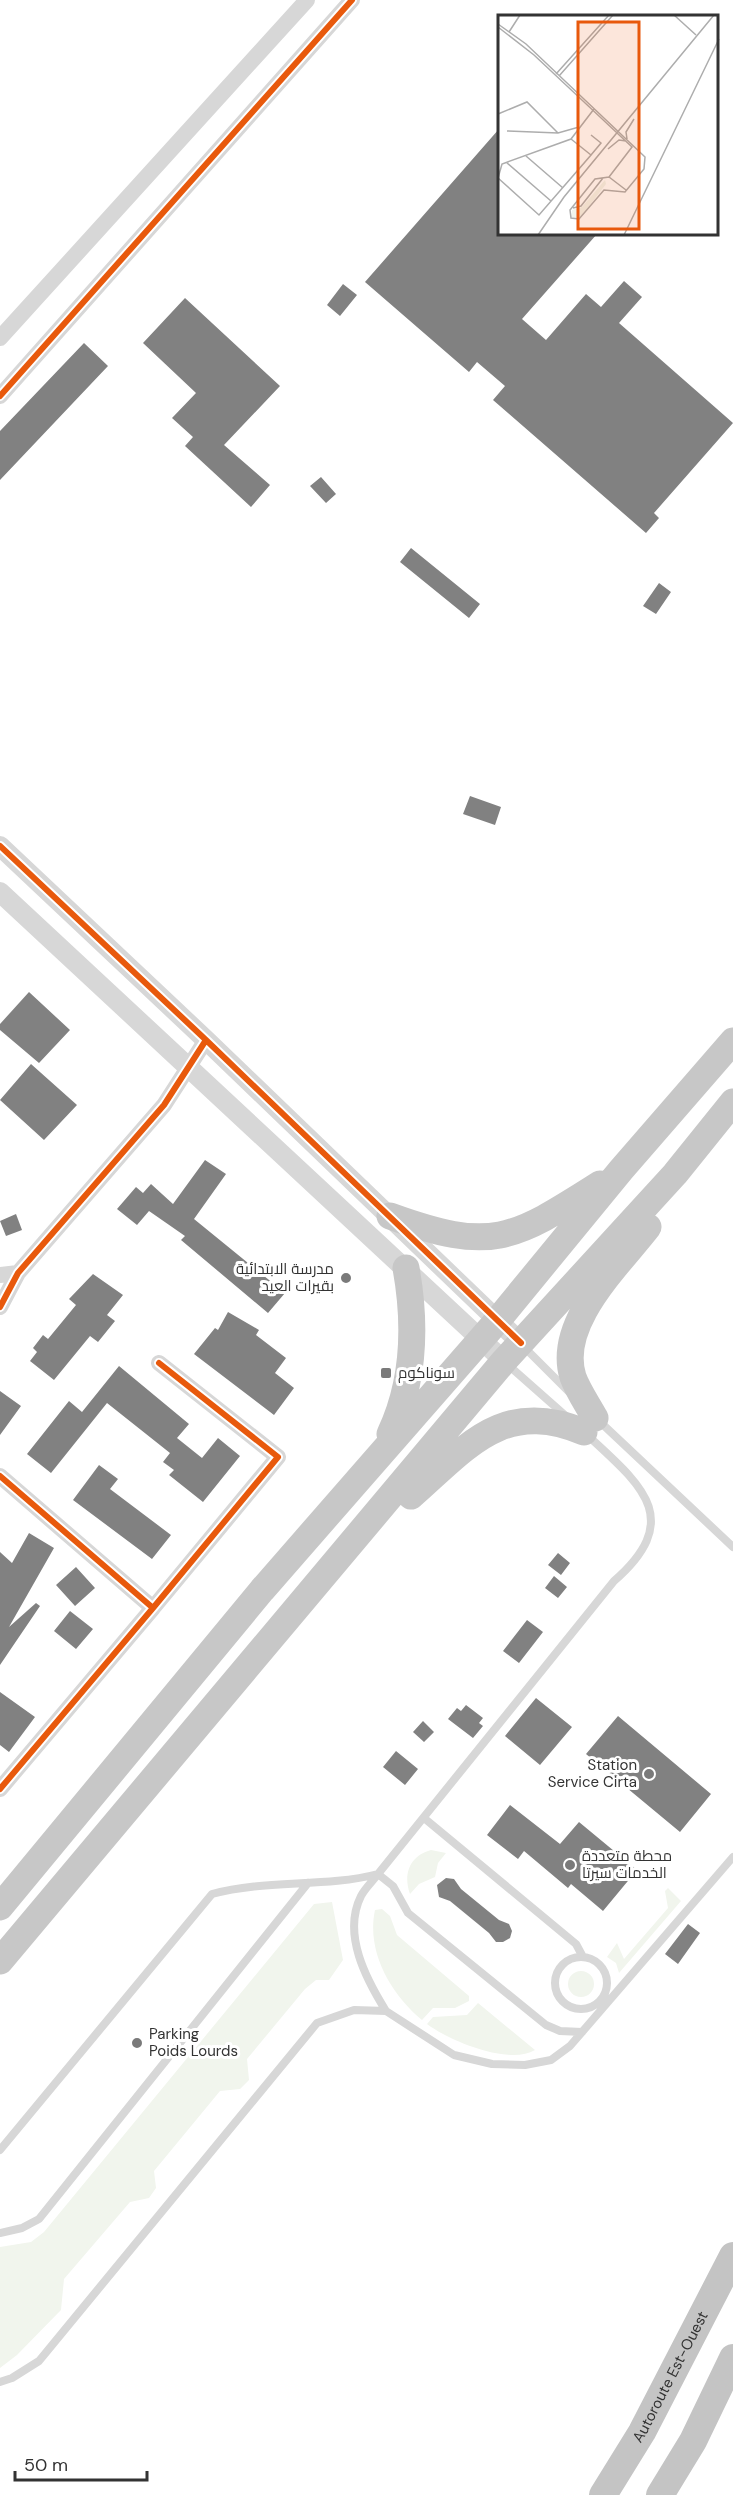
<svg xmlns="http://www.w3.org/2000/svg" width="733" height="2495" font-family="'DM Sans',Cairo,sans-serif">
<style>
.green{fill:#f1f5ed}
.building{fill:#818181}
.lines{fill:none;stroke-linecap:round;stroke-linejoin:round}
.service{stroke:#d7d7d7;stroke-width:8}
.minor{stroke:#d7d7d7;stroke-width:16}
.tertiary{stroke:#d7d7d7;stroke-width:20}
.trunk{stroke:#c7c7c7;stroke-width:27}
.motorway{stroke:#c4c4c4;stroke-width:28}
.cycleway-casing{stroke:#fff;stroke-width:10}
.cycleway{stroke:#e8590c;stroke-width:6}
.poi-dot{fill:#7a7a7a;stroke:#fff;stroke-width:2}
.labels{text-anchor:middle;stroke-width:6;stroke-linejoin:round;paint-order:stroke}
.poi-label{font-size:15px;fill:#333;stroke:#fff;text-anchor:start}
.street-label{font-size:15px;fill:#333;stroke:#fff}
.inset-road{fill:none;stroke:#adadad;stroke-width:1.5}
.view{fill:#e8590c;fill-opacity:0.15;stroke:#e8590c;stroke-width:3}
.inset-edge{fill:none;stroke:#333;stroke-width:3}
</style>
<rect width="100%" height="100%" fill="#fff"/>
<path class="green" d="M431,1850L446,1853L438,1863L435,1877L419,1884L410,1894C403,1875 409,1856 431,1850Z
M668,1888L681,1901L619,1973L616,1963L607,1957L617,1943L624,1959L668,1908L665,1891Z
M332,1902L343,1960L329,1980H316L305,1989L247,2059L249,2080L240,2089L220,2091L154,2171L156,2188L149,2198L130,2202L64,2279L61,2310L17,2355L0,2368V2247L31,2242L44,2232L314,1904Z
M382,1909L390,1916L397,1935L469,1996V2001L455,2008H433L422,2020C391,1994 366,1952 375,1910Z
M568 1984a13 13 0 1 1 26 0a13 13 0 1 1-26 0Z
M478,2003L535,2050C509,2066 448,2040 427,2024L433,2017L467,2015Z"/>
<path class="building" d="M499,129V234H597L522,319L546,340L586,294L601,307L624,281L642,297L619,323L733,423L654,513L659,518L646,533L493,400L505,386L477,362L469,372L365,282Z
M343,284L357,295L340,316L327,305Z
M185,298L280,386L224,445L270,485L251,507L185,446L193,437L172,418L196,393L143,343Z
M84,343L108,366L0,480V431Z
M321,477L336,494L326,503L310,486Z
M411,548L480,604L469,618L400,562Z
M659,583L671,592L656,614L643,606Z
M470,796L501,807L495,825L463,814Z
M29,992L70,1030L39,1063L0,1030V1024Z
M31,1064L77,1105L44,1140L0,1100Z
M205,1160L226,1174L194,1219L285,1293L268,1313L181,1240L185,1236L149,1211L137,1225L117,1209L136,1187L143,1193L151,1184L173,1204Z
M16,1214L22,1230L6,1236L0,1221Z
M93,1274L123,1295L107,1315L115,1321L98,1342L90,1336L54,1380L30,1361L37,1352L33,1348L43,1335L48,1339L76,1305L69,1299Z
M228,1312L259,1330L256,1335L286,1358L275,1373L294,1388L274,1415L194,1354L215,1328L218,1330Z
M119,1366L189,1424L177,1438L202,1458L218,1438L240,1456L203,1502L169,1475L174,1470L163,1462L170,1453L107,1403L51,1473L27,1454L69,1401L82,1412Z
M0,1391L21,1406L0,1435Z
M99,1465L118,1479L110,1489L171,1535L152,1559L73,1500Z
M29,1533L54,1548L9,1627L36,1603L40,1606L0,1665V1552L12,1563Z
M558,1553L570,1563L561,1575L548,1565Z
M76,1567L95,1588L75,1606L56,1585Z
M554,1576L567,1587L558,1598L545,1588Z
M70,1611L93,1629L76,1649L54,1631Z
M527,1620L543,1632L519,1663L503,1651Z
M0,1692L35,1717L9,1752L0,1745Z
M536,1698L572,1727L540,1765L505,1736Z
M466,1705L483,1718L479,1723L483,1726L473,1738L448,1719L457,1708L461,1711Z
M618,1716L711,1794L680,1832L586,1754Z
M423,1721L434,1732L424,1742L413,1732Z
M396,1751L418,1769L405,1785L383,1767Z
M510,1805L560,1844L579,1822L637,1870L603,1911L571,1884L568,1888L524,1851L518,1859L487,1835Z
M446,1878L454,1879L461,1889L499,1920L509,1924L512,1931L510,1938L503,1942H496L489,1933L450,1901L439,1897L437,1885Z
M688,1924L700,1933L678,1964L665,1954Z"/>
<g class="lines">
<path class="service" d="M523,1346L569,1392
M507,1364L567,1417
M598,1420L733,1547
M424,1818L576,1944L583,1957
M555 1983a26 26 0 1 1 52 0a26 26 0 1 1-52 0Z
M386,2011C366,1979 342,1934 361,1896C365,1888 373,1881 378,1874L393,1886L408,1913L546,2025L560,2031L582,2032
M0,2150L212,1894C266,1879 324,1888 378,1874L614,1581C686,1518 640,1484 585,1433
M0,2233L22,2228L39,2219L308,1883
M0,2382L12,2378L39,2361L317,2023L354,2010L386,2011L454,2055L492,2064L525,2065L551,2060L570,2046L733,1857"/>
<path class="minor" d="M0,338L307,0
M0,396L352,0
M0,1275L18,1273
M0,1307L18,1273L164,1105L206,1040
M0,1476L153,1608L0,1789
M153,1608L278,1457L159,1363"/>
<path class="tertiary" d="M0,846L206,1040L521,1343
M0,892L504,1361"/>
<path class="trunk" d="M390,1216C492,1253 512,1240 600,1184
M595,1418C588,1405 578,1391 573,1377C556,1323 618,1266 648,1227
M390,1434C415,1381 416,1324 406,1268
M411,1496C467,1447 503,1398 584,1432
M0,1907L262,1590L497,1321L621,1170L733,1041
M0,1961L504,1361L675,1174L733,1102"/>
<g class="motorway">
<path id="s1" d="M603,2495L642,2432L733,2256"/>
<path d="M660,2495L693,2441L733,2358"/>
</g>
<g class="cycleway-casing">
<path id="cycleway" d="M0,396L352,0
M0,846L206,1040L521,1343
M0,1307L18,1273L164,1105L206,1040
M0,1476L153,1608L0,1789
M153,1608L278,1457L159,1363"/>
</g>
<use href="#cycleway" class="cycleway"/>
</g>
<g class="poi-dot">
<circle cx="346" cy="1278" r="6"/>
<rect x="380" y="1367" width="12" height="12" rx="3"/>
<circle cx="649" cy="1774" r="6"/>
<circle cx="570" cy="1865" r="6"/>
<circle cx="137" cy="2043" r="6"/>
</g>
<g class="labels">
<g class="poi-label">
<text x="334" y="1274" text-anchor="end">مدرسة الابتدائية<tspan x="334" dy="17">بقيرات العيد</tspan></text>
<text x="398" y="1378">سوناكوم</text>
<text x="637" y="1770" text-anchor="end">Station<tspan x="637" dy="17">Service Cirta</tspan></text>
<text x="582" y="1861">محطة متعددة<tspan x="582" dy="17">الخدمات سيرتا</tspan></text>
<text x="149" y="2039">Parking<tspan x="149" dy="17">Poids Lourds</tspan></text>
</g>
<g class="street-label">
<text dy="5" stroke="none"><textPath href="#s1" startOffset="136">Autoroute Est-Ouest</textPath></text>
</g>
</g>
<g transform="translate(498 15)">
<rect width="220" height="220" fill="#fff"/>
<path d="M107,165L108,169L85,199L80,203L73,202L74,195L84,192Z" fill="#f1f5ed"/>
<path class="inset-road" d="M176,0L198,20M0,9L28,29L147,142L146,154L127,177L106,175L81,204L73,203L72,195L97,164L111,162L134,132L36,40L0,12M11,17L22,0M58,59L111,0M61,61L115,0M0,99L29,87L60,118M9,116L60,118L81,112M129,124L128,117L136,104M110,134L121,125L128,126M93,140L103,128L93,120M28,141L65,173M9,148L53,186M111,162L128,175M0,163L41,200L93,140L73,124M0,163L4,149L73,124L96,94M75,193L83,191L105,163M40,220L66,182L216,0M126,220L221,24"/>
<path class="view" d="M80,7H141V214H80Z"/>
<rect width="220" height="220" class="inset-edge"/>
</g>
<path d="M15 2471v9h132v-9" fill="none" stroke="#333333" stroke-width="3"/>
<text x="24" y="2471" font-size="18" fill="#333333" stroke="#ffffff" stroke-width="4.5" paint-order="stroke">50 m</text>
</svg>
